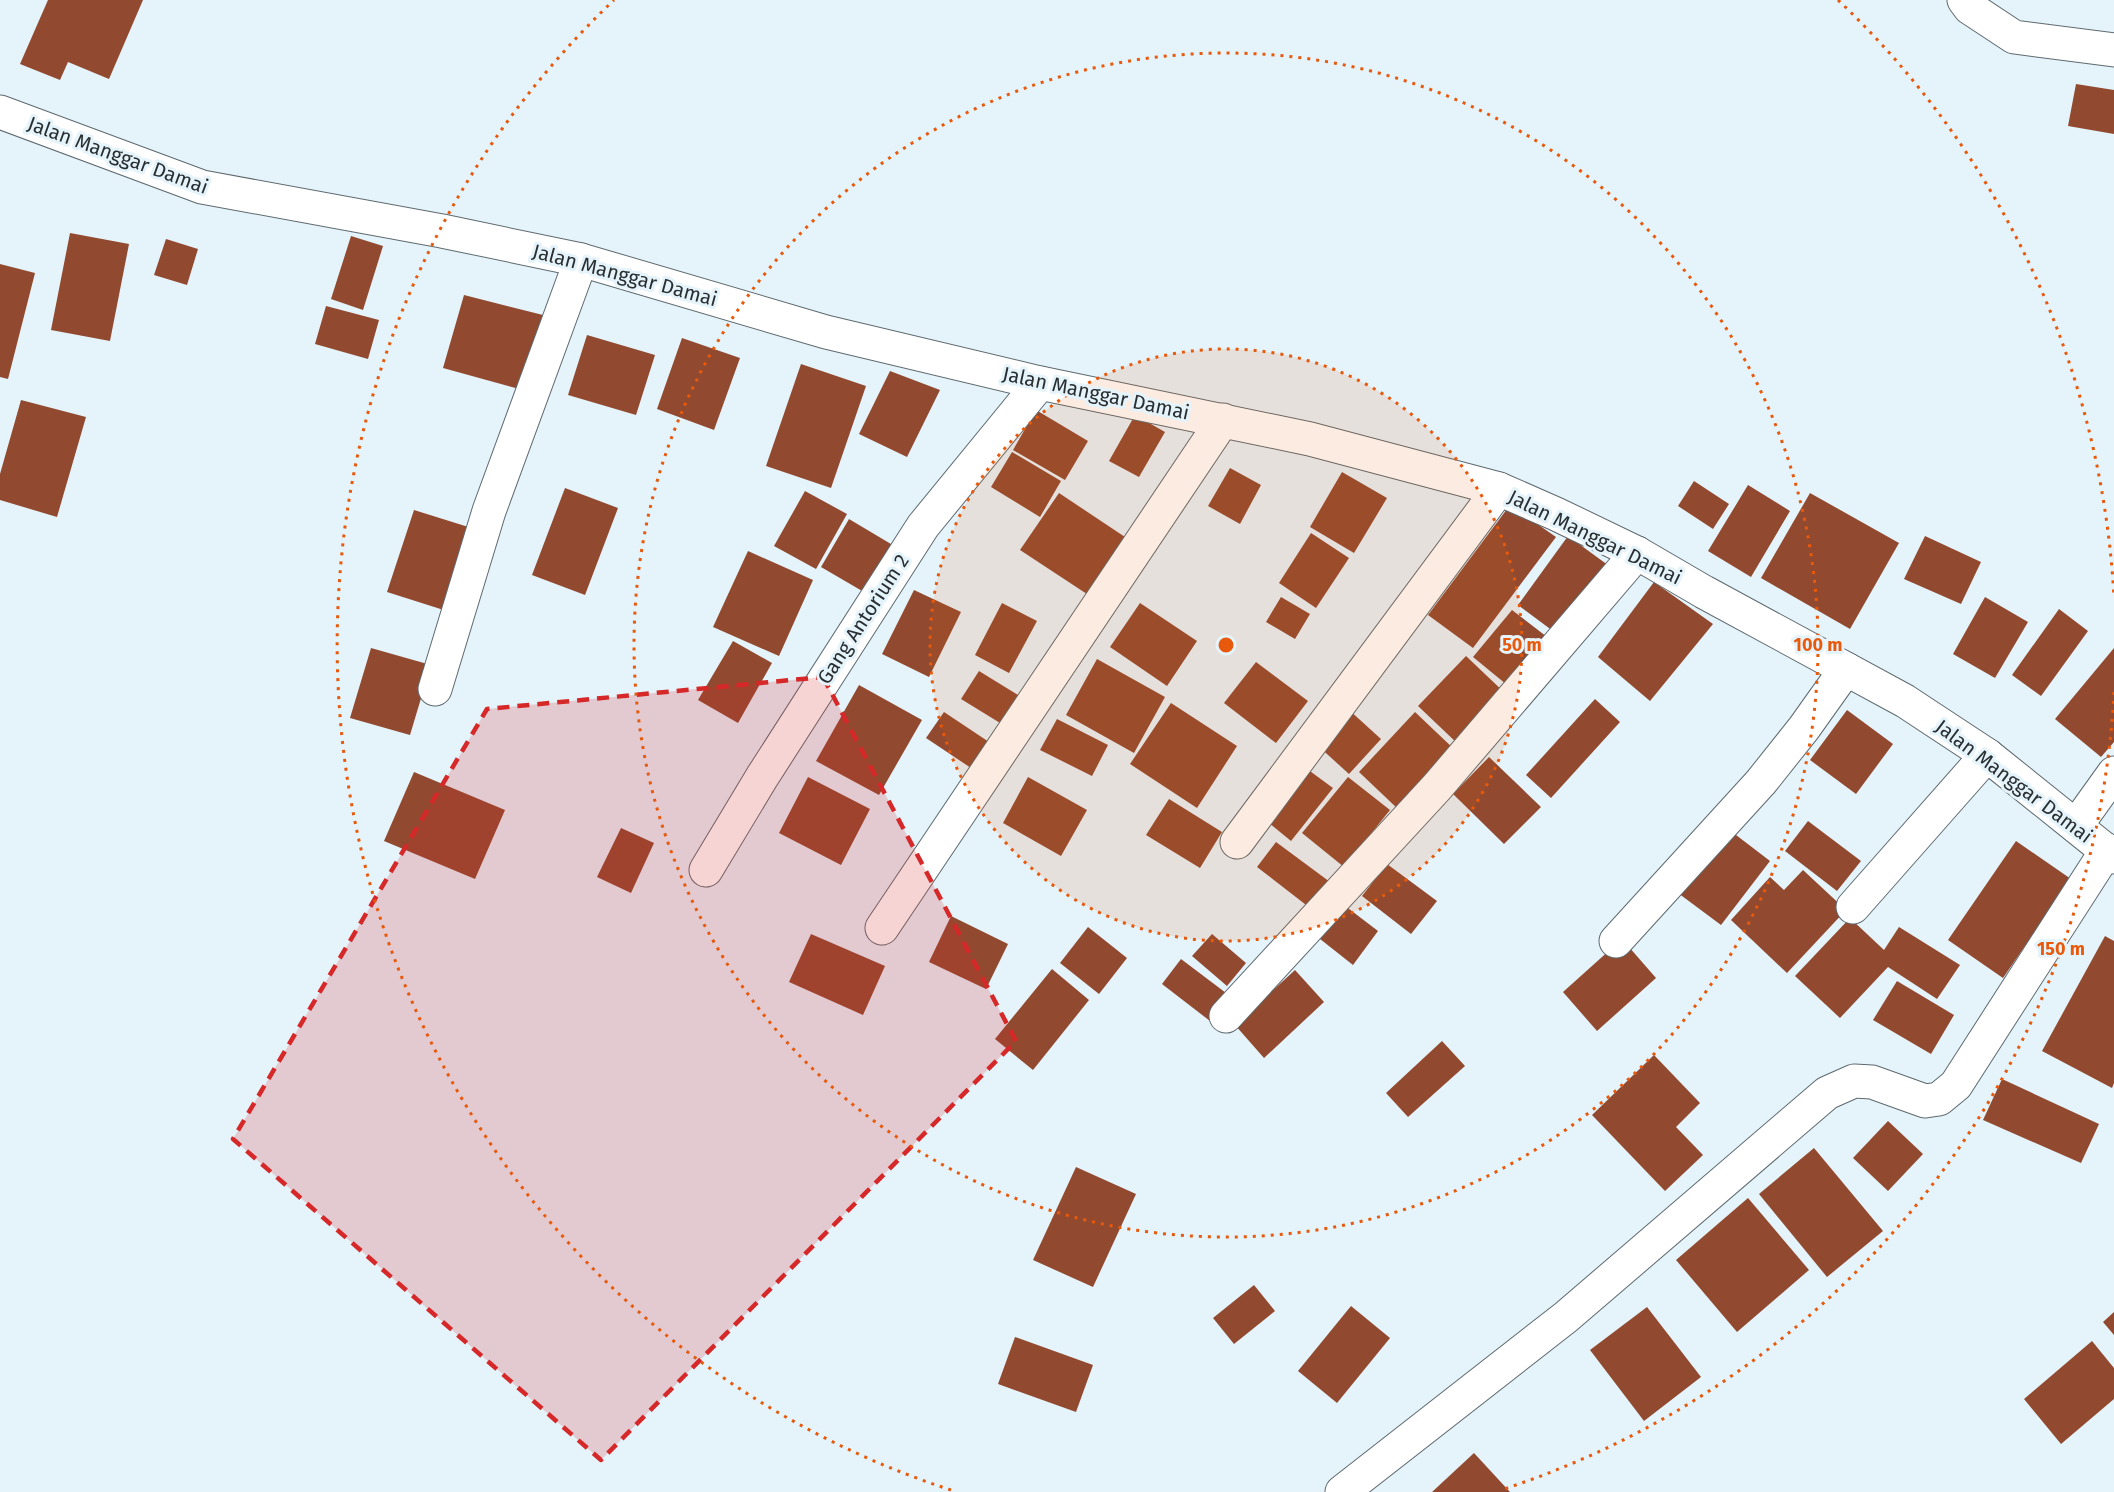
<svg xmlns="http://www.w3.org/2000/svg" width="2114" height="1492" font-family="'Fira Sans',sans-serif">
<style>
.building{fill:#914a30}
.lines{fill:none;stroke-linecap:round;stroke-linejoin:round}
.street-casing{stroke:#5e6a6f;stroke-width:35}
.secondary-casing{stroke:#5e6a6f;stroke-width:35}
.street{stroke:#fff;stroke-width:33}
.secondary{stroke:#fff;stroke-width:33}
.marked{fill:#d62828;fill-opacity:0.2;stroke:#d62828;stroke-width:4.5;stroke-dasharray:12 8;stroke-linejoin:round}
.ring{fill:none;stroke:#e8590c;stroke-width:3;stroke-dasharray:3 6}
.labels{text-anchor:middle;stroke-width:6;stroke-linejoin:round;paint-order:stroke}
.street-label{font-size:20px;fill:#292e31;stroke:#e5f3fa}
.centre{fill:#e8590c;stroke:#e5f3fa;stroke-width:3}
.ring-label{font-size:18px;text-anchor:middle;font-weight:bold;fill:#e8590c;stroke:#e5f3fa;stroke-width:6;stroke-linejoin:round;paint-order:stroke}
</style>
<rect width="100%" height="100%" fill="#e5f3fa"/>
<path class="building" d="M48,0H143L109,79L68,62L60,80L20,64Z
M2076,84L2114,90V134L2068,126Z
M70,233L129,244L110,341L51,330Z
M351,236L383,246L363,310L331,299Z
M166,239L198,249L187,285L154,275Z
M0,264L35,273L8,379L0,377Z
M464,295L543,315L523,390L443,368Z
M326,306L379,320L368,359L315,344Z
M587,335L655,355L636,415L568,395Z
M682,338L740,358L714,430L657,409Z
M801,364L866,386L831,488L766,466Z
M890,371L940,390L907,457L859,434Z
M21,400L86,417L57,517L0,500V474Z
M1036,410L1088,441L1065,480L1013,450Z
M1135,415L1165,432L1139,477L1109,461Z
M1012,452L1061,481L1040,517L991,487Z
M1230,468L1261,485L1240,524L1208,506Z
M1342,472L1387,498L1354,553L1310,527Z
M1694,481L1729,504L1713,529L1678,506Z
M1748,485L1790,511L1751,577L1708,551Z
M565,488L618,508L585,595L532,575Z
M805,491L847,514L816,569L774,546Z
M1059,493L1131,541L1093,598L1020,550Z
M1810,493L1899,543L1850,629L1761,578Z
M1510,505L1556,537L1473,648L1428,615Z
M414,510L478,530L450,612L387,592Z
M849,519L896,547L869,595L821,567Z
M1311,533L1349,558L1316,608L1279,583Z
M1568,536L1612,568L1561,637L1518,605Z
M1925,536L1981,562L1961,604L1904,579Z
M748,551L813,580L779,656L713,627Z
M1654,582L1713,624L1650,701L1598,657Z
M914,590L961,612L929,677L882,654Z
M1281,597L1310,614L1295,639L1266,622Z
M1985,597L2028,622L1995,678L1953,654Z
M1002,603L1037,621L1009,673L975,655Z
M1140,603L1197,641L1167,686L1110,647Z
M2059,609L2088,631L2041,696L2012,675Z
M1512,610L1551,640L1512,689L1473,657Z
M733,641L772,663L738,723L698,700Z
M371,648L431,665L410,735L350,718Z
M2114,648V742L2101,757L2055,719Z
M1466,656L1507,695L1458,744L1418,706Z
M1097,659L1165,697L1134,753L1066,715Z
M1256,662L1308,701L1276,743L1224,703Z
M979,671L1023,698L1005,726L961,699Z
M859,685L922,720L879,795L816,761Z
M1595,699L1620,722L1551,798L1526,775Z
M1171,703L1237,746L1197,808L1130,764Z
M1348,709L1381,739L1349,774L1316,744Z
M1847,710L1893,744L1856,794L1810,760Z
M944,712L992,744L974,770L926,738Z
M1415,712L1455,750L1399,810L1359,772Z
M1057,719L1108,745L1092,776L1040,750Z
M1489,757L1541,807L1504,844L1453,794Z
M1303,766L1333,788L1291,841L1263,818Z
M414,772L505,810L475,879L384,841Z
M808,777L870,809L841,865L779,833Z
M1028,777L1087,810L1061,856L1003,823Z
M1348,777L1390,810L1344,867L1302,833Z
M1169,799L1222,832L1200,868L1146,835Z
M1808,821L1861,861L1837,891L1785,851Z
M1723,825L1770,861L1721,925L1674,890Z
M621,828L654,843L631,893L597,877Z
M2016,841L2071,879L2003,978L1948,940Z
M1276,842L1330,882L1310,908L1257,867Z
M1387,864L1437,901L1411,934L1362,896Z
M1803,870L1846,910L1787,973L1731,920L1770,877L1784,890Z
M1340,902L1378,931L1353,965L1315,935Z
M951,916L1008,944L986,989L929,962Z
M1850,918L1884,950L1899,927L1960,965L1937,999L1888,967L1840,1018L1795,976Z
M1088,927L1127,958L1099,994L1060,963Z
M811,934L885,966L863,1015L789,982Z
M1212,934L1246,963L1227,986L1192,956Z
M2105,936L2114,941V1083L2112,1088L2042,1051Z
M1622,939L1656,978L1597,1031L1563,992Z
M1181,959L1230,996L1210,1021L1162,984Z
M1052,969L1089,1000L1033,1070L995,1039Z
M1295,970L1324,1002L1264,1058L1235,1025Z
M1897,981L1954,1015L1931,1054L1873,1020Z
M1442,1041L1465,1066L1408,1117L1386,1093Z
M1654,1055L1700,1103L1676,1127L1703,1155L1665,1191L1592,1115Z
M2002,1079L2099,1124L2081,1163L1983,1120Z
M1888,1121L1923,1154L1888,1191L1853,1158Z
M1814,1148L1883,1231L1827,1277L1759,1194Z
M1076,1167L1136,1194L1093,1287L1033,1260Z
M1748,1198L1809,1270L1737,1332L1676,1260Z
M1254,1285L1275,1311L1234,1344L1213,1318Z
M1351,1306L1390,1338L1337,1403L1298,1371Z
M1647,1307L1701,1377L1644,1421L1590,1350Z
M2114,1312V1335L2103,1322Z
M1015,1337L1093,1365L1076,1412L998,1384Z
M2092,1341L2114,1368V1399L2061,1444L2024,1399Z
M1474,1453L1510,1492H1432Z"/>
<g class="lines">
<g class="street-casing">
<path id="street" d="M1964,0L1970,8L2014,37L2114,50
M435,689L489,511L581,260
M2076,826L2114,773
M1237,842L1499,489
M706,870L762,777L923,526L1040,383
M1853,907L1987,755
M882,928L1223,420
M1616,941L1761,782L1804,728L1846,669
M1226,1016L1437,787L1637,553
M1342,1492L1566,1317L1827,1093L1854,1081L1872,1082L1925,1101L1939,1099L1956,1085L2107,850"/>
</g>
<g class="secondary-casing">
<path id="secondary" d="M0,112L202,187L442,231L581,260L826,332L1040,383L1310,439L1499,489L1556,514L1637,553L1704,592L1905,701L1987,755L2114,857"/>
</g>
<use href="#street" class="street"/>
<use href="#secondary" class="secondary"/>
</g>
<path class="marked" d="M823,677L1016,1041L601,1460L233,1139L487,709Z"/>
<circle cx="1226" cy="645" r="296" fill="#e8590c" fill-opacity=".12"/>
<g class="ring">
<circle cx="1226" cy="645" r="296"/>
<circle cx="1226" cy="645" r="592"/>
<path d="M2114 692A889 889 0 0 1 1501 1490M951 1490A889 889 0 0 1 614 0M1838 0A889 889 0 0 1 2114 598"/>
</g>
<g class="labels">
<g class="street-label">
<text transform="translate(118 155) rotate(20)" y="7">Jalan Manggar Damai</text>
<text transform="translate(625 275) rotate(15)" y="7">Jalan Manggar Damai</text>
<text transform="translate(1096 393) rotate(12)" y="7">Jalan Manggar Damai</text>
<text transform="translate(1595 537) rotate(26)" y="7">Jalan Manggar Damai</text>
<text transform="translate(863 619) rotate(-57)" y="7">Gang Antorium 2</text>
<text transform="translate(2014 781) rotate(37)" y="7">Jalan Manggar Damai</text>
</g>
</g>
<circle cx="1226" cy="645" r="9" class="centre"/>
<g class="ring-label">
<text x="1522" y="651">50 m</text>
<text x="1818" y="651">100 m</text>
<text x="2061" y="955">150 m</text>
</g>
</svg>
